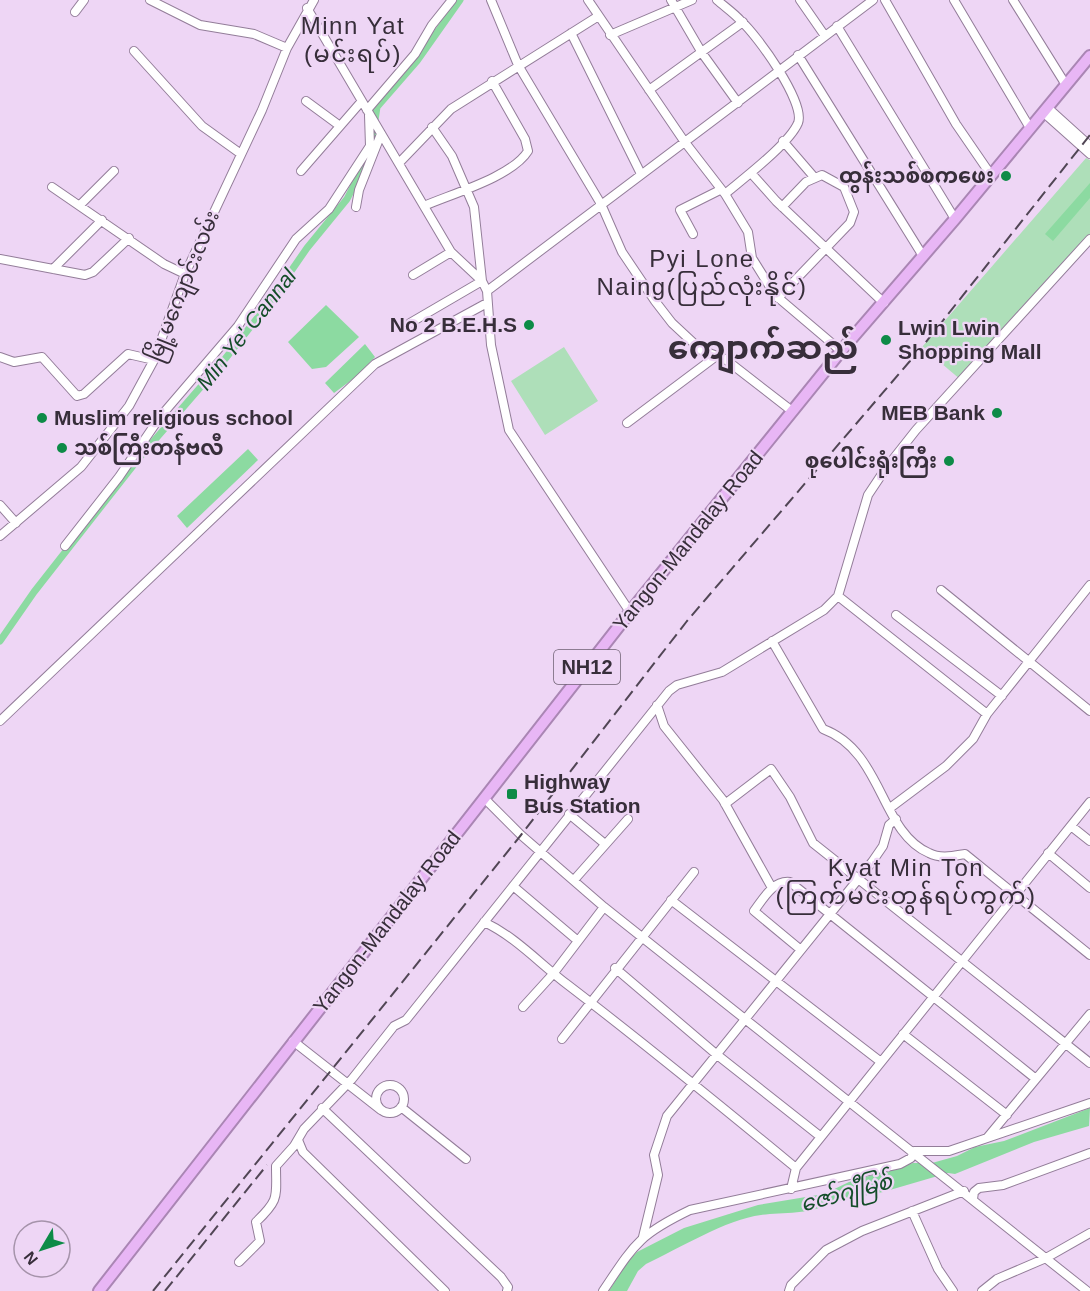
<svg xmlns="http://www.w3.org/2000/svg" width="1090" height="1291" font-family="Helvetica,'Noto Sans Myanmar',sans-serif">
<style>
.green{fill:#aedfb9}
.water{fill:#8cdaa1}
.lines{fill:none;stroke-linecap:round;stroke-linejoin:round}
.canal{stroke:#8cdaa1;stroke-width:7}
.minor-casing{stroke:#937d99;stroke-width:10}
.highway-casing{stroke:#aa86b4;stroke-width:14}
.minor{stroke:#fff;stroke-width:8}
.highway{stroke:#e8b6f5;stroke-width:10}
.rail{stroke:#514655;stroke-width:2;stroke-dasharray:12 6;stroke-linecap:butt}
.poi-dot{fill:#0d8b47;stroke:#eed6f5;stroke-width:2}
.labels{text-anchor:middle;stroke-width:4.5;stroke-linejoin:round;paint-order:stroke}
.shield{fill:#eed6f5;stroke:#6e6072;stroke-width:1.5}
.shield-label{font-size:20px;font-weight:bold;fill:#372e3a}
.poi-label{font-size:21px;font-weight:bold;fill:#372e3a;stroke:#eed6f5;text-anchor:end}
.street-label{font-size:21px;fill:#372e3a;stroke:#eed6f5}
.water-label{font-size:22px;font-style:italic;fill:#144d29;stroke:#eed6f5}
.quarter-label{font-size:24px;letter-spacing:1.5px;fill:#372e3a;stroke:#eed6f5}
.town-label{font-size:33px;font-weight:bold;fill:#372e3a;stroke:#eed6f5}
</style>
<rect width="100%" height="100%" fill="#eed6f5"/>
<path class="green" d="M1086,158L1090,160V239L961,380L922,347Z
M564,347L598,401L545,435L511,381Z"/>
<path class="water" d="M1090,183V198L1053,241L1045,234Z
M326,305L359,337L326,367L312,369L288,342Z
M365,344L375,357L357,376L334,393L325,383Z
M248,449L258,460L187,528L177,516Z
M1090,1108L1089,1126L1034,1142L955,1174L948,1173L883,1192L828,1203C813,1215 781,1212 761,1215C727,1219 678,1249 646,1264L638,1271L627,1291H609L626,1264L637,1252L684,1228L758,1205L824,1194L849,1182L913,1163H932L957,1156L975,1147L1004,1141Z"/>
<g class="lines">
<path class="canal" d="M372,140L377,107L417,61L460,0
M0,641L34,592L139,458L225,359L269,303L307,248L347,199L369,156"/>
<g class="minor-casing">
<path id="minor" d="M150,0L200,25L254,34L287,48
M491,0L518,65L601,204L622,252L655,301L672,323L701,350L725,359L792,411
M588,0L684,141L725,194L748,232L752,258L775,295L841,351
M671,0L702,53L738,103
M717,0C725,7 734,13 741,21C757,35 806,103 798,123C789,144 744,178 725,194
M800,0L825,36
M885,0L956,124L991,175
M954,0L1030,128
M1013,0L1066,85
M307,8L451,252L482,281L487,291L491,345L509,430L630,612
M75,12L84,0
M837,26L955,219
M571,33L641,174
M610,35L692,0
M134,51L202,126L241,154
M798,55L923,256
M649,90L743,22
M306,101L340,126
M1048,108L1090,146
M367,110L415,54L432,25L452,0
M1044,113L1090,154
M783,141L814,177
M399,163L451,109L597,17
M301,171L361,102
M751,173L776,201L884,303
M52,187L164,264L185,274
M80,205L114,171
M424,206C451,194 512,177 528,151L525,139L492,81
M356,207L359,190L381,134
M693,234L680,210L720,190
M0,259L85,275L93,272L129,238
M53,269L102,220
M413,275L451,252
M487,291L873,0
M778,298L850,223L854,212L844,187L822,175L806,182L782,207
M410,323L482,281L474,207L452,156L432,127
M0,357L14,362L42,357L77,396L84,394L128,354L154,360
M627,423L715,357
M0,505L16,523
M0,536L81,467L129,406L154,360L185,274L262,110L287,48L314,0
M65,546L119,477L160,417L238,326L296,239L329,209L370,146L369,115
M941,590L1090,711
M838,596L987,714
M896,615L1002,696
M772,641L823,729C883,751 880,832 929,853C940,859 953,856 965,854L1090,955
M657,705L664,726L723,800L772,888
M0,721L375,364L487,303
M485,799L521,835L604,907L1087,1291
M725,804L771,769L790,797L813,843L1090,1063
M890,808L946,766L973,739L987,714L1090,585
M569,814L605,844
M1071,826L1090,841
M1048,853L1090,888
M574,880L628,819
M513,886L578,941
M671,900L881,1062
M484,922C516,937 540,964 568,985C645,1044 721,1106 796,1168
M801,950L754,911C763,899 773,880 790,882L1036,1079
M615,968L716,1054L821,1137
M523,1007L553,974L604,907
M903,1034L1007,1115
M562,1039L694,872
M293,1041L381,1110
M376 1099a14 14 0 1 1 28 0a14 14 0 1 1-28 0Z
M401,1107L466,1159
M322,1108L501,1277L508,1287L507,1291
M987,1138L1090,1014
M298,1140L303,1152L445,1291
M791,1189L796,1168L1090,802
M973,1199L974,1192L979,1188L1003,1185L1090,1153
M912,1211L938,1269L953,1291
M643,1237L658,1175L654,1155L667,1116L872,862L883,846L889,825L896,819
M239,1262L260,1241L256,1222C280,1199 276,1197 276,1166L294,1146L304,1129L352,1079L394,1026L406,1020L669,691L677,685L722,672L824,610L838,596L868,495L886,468L916,430L1090,239
M603,1291C634,1245 638,1235 690,1210L900,1164L911,1158L914,1151H949L1090,1103
M789,1291L791,1285L826,1250L862,1231L964,1191
M982,1291L997,1279L1046,1258L1090,1233"/>
</g>
<g class="highway-casing">
<path id="highway" d="M99,1291L630,612L841,351L955,219L1090,56"/>
</g>
<use href="#minor" class="minor"/>
<use href="#highway" class="highway"/>
<path class="rail" d="M153,1291L521,835L687,621L922,347L1090,135
M165,1291L267,1165"/>
</g>
<g class="poi-dot">
<circle cx="1006" cy="176" r="6"/>
<circle cx="529" cy="325" r="6"/>
<circle cx="886" cy="340" r="6"/>
<circle cx="997" cy="413" r="6"/>
<circle cx="42" cy="418" r="6"/>
<circle cx="62" cy="448" r="6"/>
<circle cx="949" cy="461" r="6"/>
<rect x="506" y="788" width="12" height="12" rx="3"/>
</g>
<g class="labels">
<rect class="shield" x="554" y="650" width="66" height="34" rx="4.5"/>
<g class="shield-label">
<text x="587" y="674">NH12</text>
</g>
<g class="poi-label">
<text x="994" y="183">ထွန်းသစ်စကဖေး</text>
<text x="517" y="332">No 2 B.E.H.S</text>
<text x="898" y="335" text-anchor="start">Lwin Lwin<tspan x="898" dy="24">Shopping Mall</tspan></text>
<text x="985" y="420">MEB Bank</text>
<text x="54" y="425" text-anchor="start">Muslim religious school</text>
<text x="74" y="455" text-anchor="start">သစ်ကြီးတန်ဗလီ</text>
<text x="937" y="468">စုပေါင်းရုံးကြီး</text>
<text x="524" y="789" text-anchor="start">Highway<tspan x="524" dy="24">Bus Station</tspan></text>
</g>
<g class="street-label">
<text transform="translate(183 286) rotate(-68)" y="7">မြို့မကျောင်းလမ်း</text>
<text transform="translate(688 541) rotate(-51)" y="7">Yangon-Mandalay Road</text>
<text transform="translate(387 922) rotate(-52)" y="7">Yangon-Mandalay Road</text>
</g>
<g class="water-label">
<text transform="translate(246 329) rotate(-52)" y="8">Min Ye' Cannal</text>
<text transform="translate(846 1192) rotate(-15)" y="8">ဇော်ဂျီမြစ်</text>
</g>
<g class="quarter-label">
<text x="353" y="34">Minn Yat<tspan x="353" dy="28">(မင်းရပ်)</tspan></text>
<text x="702" y="267">Pyi Lone<tspan x="702" dy="28">Naing(ပြည်လုံးနိုင်)</tspan></text>
<text x="906" y="876">Kyat Min Ton<tspan x="906" dy="28">(ကြက်မင်းတွန်ရပ်ကွက်)</tspan></text>
</g>
<g class="town-label">
<text x="763" y="359">ကျောက်ဆည်</text>
</g>
</g>
<g transform="translate(42 1249) rotate(231)"><circle r="28" fill="#eed6f5" stroke="#a593aa" stroke-width="1.5"/>
<path d="M0-4.5L10 22L0 15L-10 22Z" fill="#0d8b47"/>
<text y="-9" font-size="16" font-weight="bold" text-anchor="middle" fill="#372e3a">N</text>
</g>
</svg>
